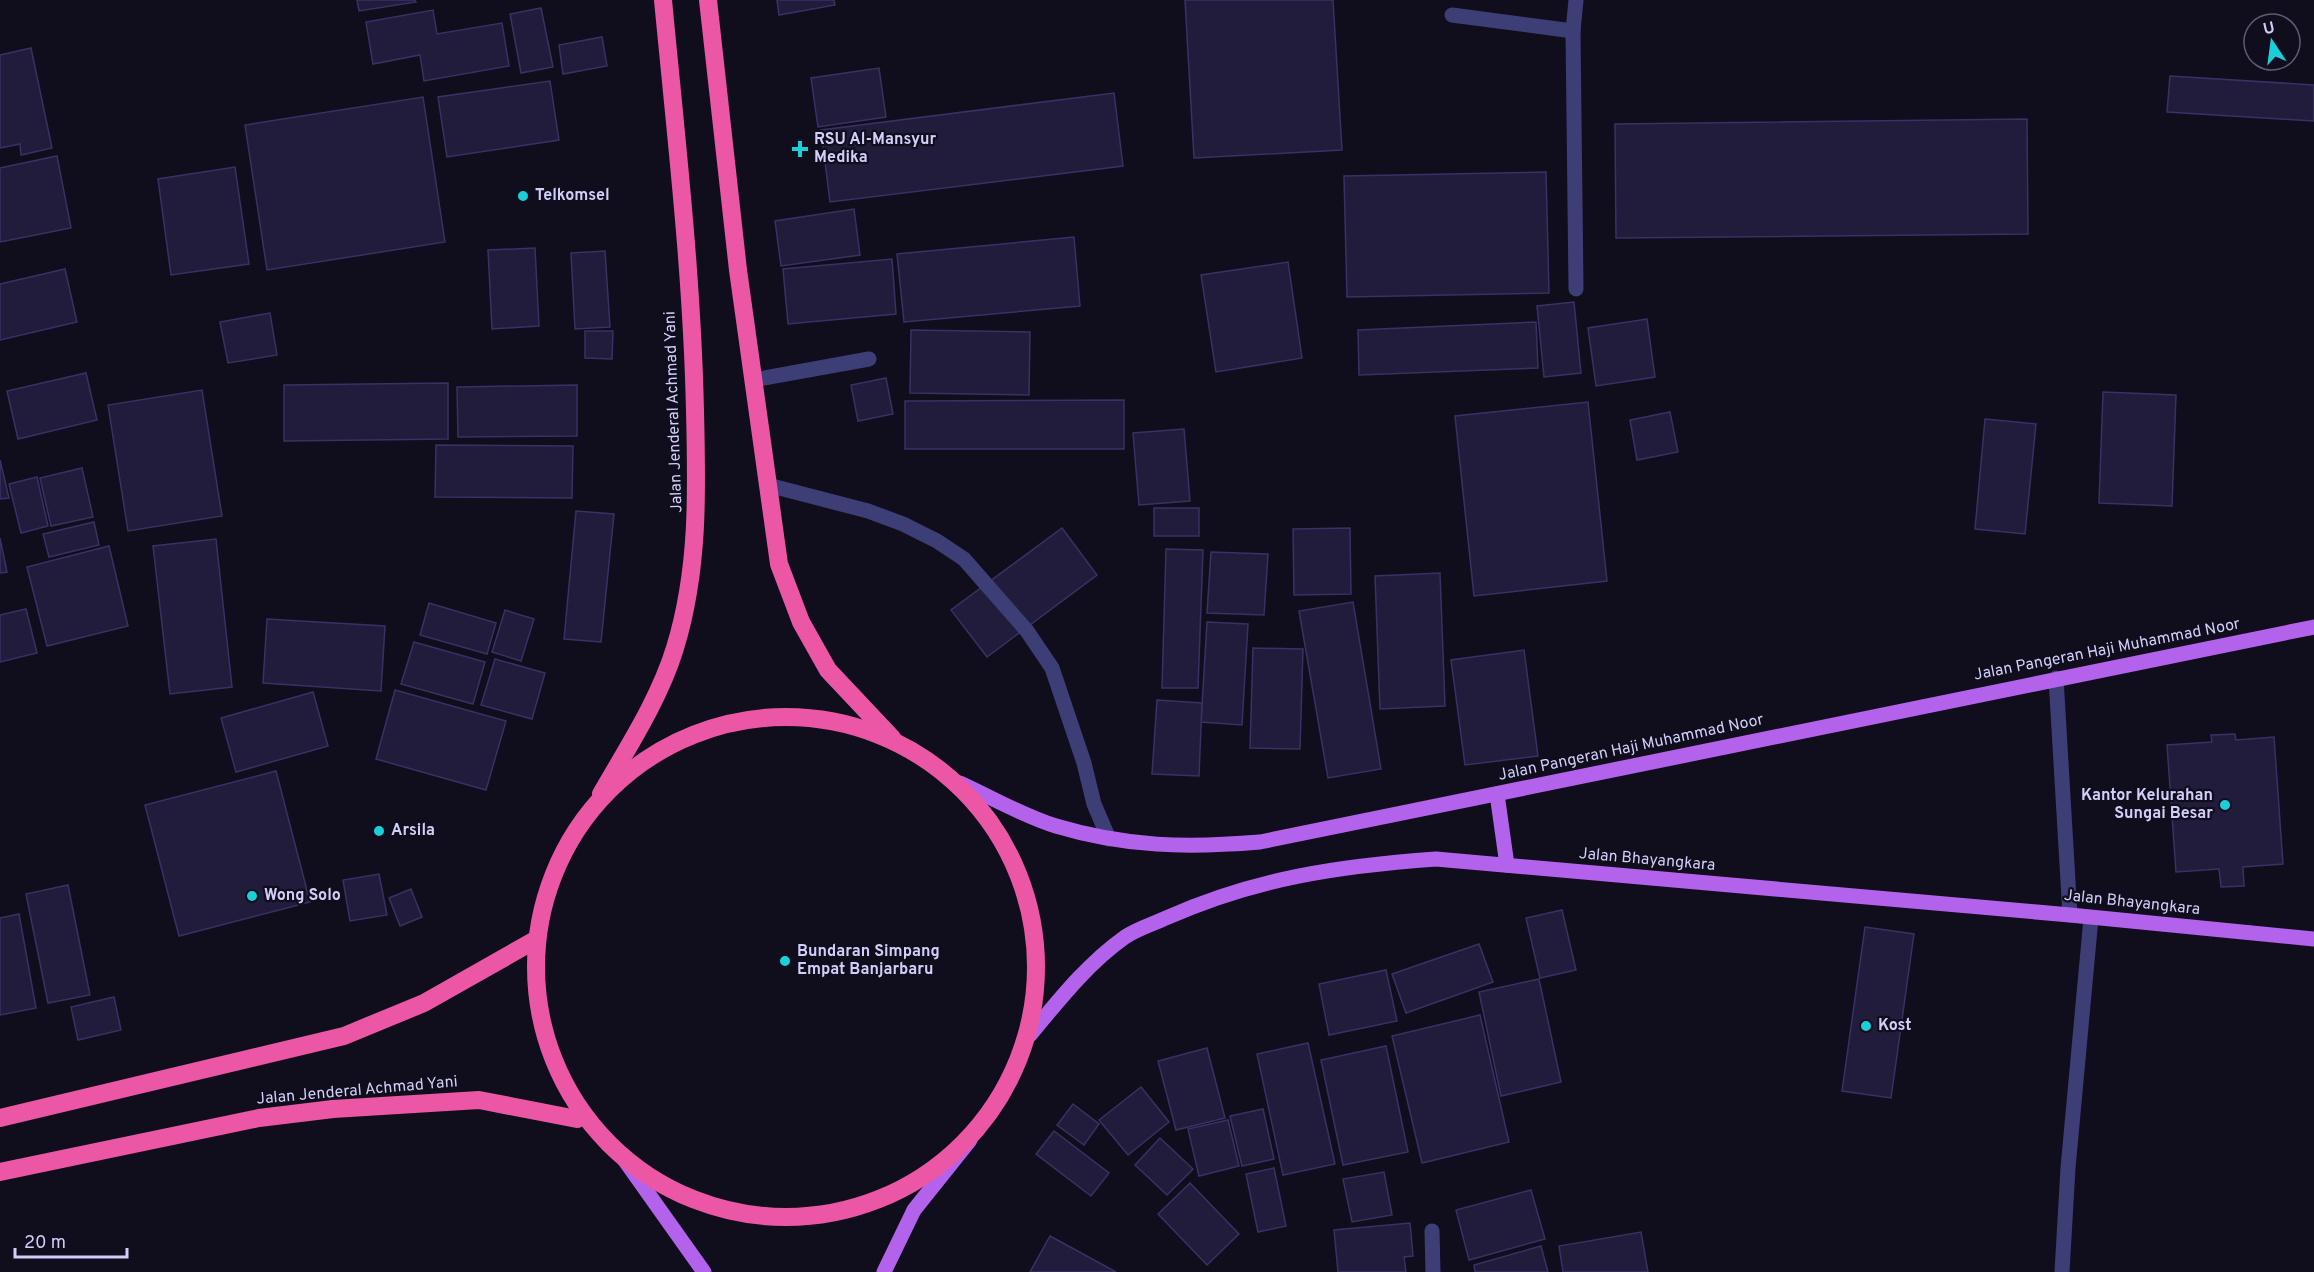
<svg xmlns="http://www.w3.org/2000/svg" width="2314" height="1272" viewBox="0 0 2314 1272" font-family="Overpass,sans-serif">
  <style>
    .building { fill: #211c3b; stroke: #393164; stroke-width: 1.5 }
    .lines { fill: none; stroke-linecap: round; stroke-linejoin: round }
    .minor { stroke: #3e3e76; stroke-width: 15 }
    .major { stroke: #b362ec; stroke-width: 15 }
    .highway { stroke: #eb57a4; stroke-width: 18 }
    .poi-dot { fill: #1acfda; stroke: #100e1c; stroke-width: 2 }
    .labels { text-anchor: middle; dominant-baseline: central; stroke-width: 4.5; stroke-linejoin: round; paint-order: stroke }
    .poi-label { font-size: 16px; font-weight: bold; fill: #d1cef9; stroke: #100e1c; text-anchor: start }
    .street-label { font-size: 16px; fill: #d1cef9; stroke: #100e1c }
  </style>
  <rect width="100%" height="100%" fill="#100e1c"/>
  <g class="building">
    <path d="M357 0H415L416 2 359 11Z"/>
    <path d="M777 0H834L835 5 779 15Z"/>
    <path d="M1185 0H1333L1342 150 1194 158Z"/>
    <path d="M541 8 553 67 521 73 510 14Z"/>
    <path d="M433 10 437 34 502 23 509 66 424 81 420 55 373 64 366 22Z"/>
    <path d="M602 37 607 66 563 74 559 45Z"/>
    <path d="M31 48 52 148 21 155 20 144 0 148V55Z"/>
    <path d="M879 68 886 117 818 127 811 78Z"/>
    <path d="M2170 76 2314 85V121L2167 112Z"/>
    <path d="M550 81 559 140 447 157 438 97Z"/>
    <path d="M1114 93 1123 166 830 202 821 130Z"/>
    <path d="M423 97 445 242 267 270 245 125Z"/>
    <path d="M2027 119 2028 234 1616 238 1615 124Z"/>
    <path d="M57 156 71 228 0 242V168Z"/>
    <path d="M235 167 249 264 171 275 158 179Z"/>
    <path d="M1546 172 1549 293 1347 297 1344 176Z"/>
    <path d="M854 209 860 255 781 266 775 221Z"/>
    <path d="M1074 237 1080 306 904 322 897 254Z"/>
    <path d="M535 248 539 326 492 329 488 250Z"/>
    <path d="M605 251 610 327 575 329 571 253Z"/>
    <path d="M892 259 896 314 788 324 783 269Z"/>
    <path d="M1288 262 1302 358 1216 372 1201 275Z"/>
    <path d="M65 269 77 322 0 340V284Z"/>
    <path d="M1574 302 1581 373 1544 377 1537 306Z"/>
    <path d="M270 313 277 355 228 363 220 322Z"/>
    <path d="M1647 319 1655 377 1596 386 1588 328Z"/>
    <path d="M1536 322 1538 368 1359 375 1358 330Z"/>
    <path d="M911 330 1030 332 1029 395 910 393Z"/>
    <path d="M585 331H613L612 359 585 358Z"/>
    <path d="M86 373 97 420 18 439 7 391Z"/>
    <path d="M886 378 893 414 858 421 851 385Z"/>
    <path d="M448 383V439L284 441V385Z"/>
    <path d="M577 385V436L458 437 457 387Z"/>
    <path d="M202 390 222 516 128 531 108 405Z"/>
    <path d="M2103 392 2176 395 2172 506 2099 503Z"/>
    <path d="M1124 400V449H905V401Z"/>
    <path d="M1588 402 1607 581 1474 596 1455 416Z"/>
    <path d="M1670 412 1678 452 1637 460 1630 420Z"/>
    <path d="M1985 419 2036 424 2025 534 1975 529Z"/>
    <path d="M1184 429 1190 501 1139 505 1133 433Z"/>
    <path d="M436 445 573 446 572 498 435 497Z"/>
    <path d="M0 460 9 498 0 499Z"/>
    <path d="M82 468 93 517 51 526 40 478Z"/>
    <path d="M37 477 48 526 21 533 9 484Z"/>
    <rect x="1154" y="508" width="45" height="28"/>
    <path d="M576 511 614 514 601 642 564 639Z"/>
    <path d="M94 522 99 545 49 557 43 534Z"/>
    <path d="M1062 528 1097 575 987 657 951 610Z"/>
    <path d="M1350 528 1351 594 1294 595 1293 529Z"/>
    <path d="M0 538 7 572 0 573Z"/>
    <path d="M216 539 232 687 170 694 153 546Z"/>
    <path d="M109 546 128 626 47 646 27 567Z"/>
    <path d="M1166 549 1203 550 1198 688H1162Z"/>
    <path d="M1211 552 1268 554 1264 615 1207 613Z"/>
    <path d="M1440 573 1445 706 1380 709 1375 576Z"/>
    <path d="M1353 602 1381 769 1328 778 1299 611Z"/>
    <path d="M429 603 496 623 487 654 420 635Z"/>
    <path d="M26 609 37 653 0 662V615Z"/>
    <path d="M505 610 534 619 521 661 492 652Z"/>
    <path d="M267 619 385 626 381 691 263 683Z"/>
    <path d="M1207 622 1248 624 1242 725 1201 722Z"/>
    <path d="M414 642 485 662 473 704 401 684Z"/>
    <path d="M1253 648 1303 649 1300 749 1250 748Z"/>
    <path d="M1524 650 1538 756 1465 765 1451 660Z"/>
    <path d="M495 659 545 673 532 719 481 705Z"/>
    <path d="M395 690 506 721 486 790 376 759Z"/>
    <path d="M313 692 328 746 236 772 221 718Z"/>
    <path d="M1157 700 1202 703 1199 776 1152 774Z"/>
    <path d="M2235 734 2236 740 2274 737 2283 864 2243 867 2244 886 2221 887 2219 869 2176 872 2167 745 2212 742 2211 735Z"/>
    <path d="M276 771 310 902 179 936 145 805Z"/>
    <path d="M379 874 387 915 350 921 343 880Z"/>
    <path d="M68 885 90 995 48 1003 26 894Z"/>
    <path d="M411 889 422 917 400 926 389 898Z"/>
    <path d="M1562 910 1576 970 1540 978 1526 918Z"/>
    <path d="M19 914 36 1008 0 1015V918Z"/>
    <path d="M1865 927 1914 934 1891 1098 1842 1091Z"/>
    <path d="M1479 944 1493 982 1406 1013 1392 974Z"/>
    <path d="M1386 970 1397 1021 1329 1035 1319 984Z"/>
    <path d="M1539 979 1561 1082 1501 1096 1479 992Z"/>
    <path d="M114 997 121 1030 78 1040 71 1007Z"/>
    <path d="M1480 1015 1509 1142 1422 1163 1392 1036Z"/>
    <path d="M1308 1043 1335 1164 1283 1175 1257 1054Z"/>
    <path d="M1386 1046 1408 1152 1343 1165 1321 1060Z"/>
    <path d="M1207 1048 1225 1118 1176 1130 1158 1061Z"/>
    <path d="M1141 1087 1169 1122 1128 1155 1099 1120Z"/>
    <path d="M1073 1104 1099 1124 1084 1145 1057 1125Z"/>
    <path d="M1263 1109 1274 1159 1242 1166 1230 1116Z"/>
    <path d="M1228 1120 1239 1166 1199 1176 1188 1129Z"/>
    <path d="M1054 1131 1109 1173 1091 1196 1036 1154Z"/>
    <path d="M1160 1138 1193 1169 1167 1195 1135 1165Z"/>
    <path d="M1274 1168 1286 1226 1258 1232 1246 1174Z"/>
    <path d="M1384 1172 1392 1215 1352 1222 1343 1179Z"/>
    <path d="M1190 1183 1239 1234 1207 1265 1158 1214Z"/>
    <path d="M1531 1190 1545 1239 1469 1260 1456 1210Z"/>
    <path d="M1410 1223 1413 1256 1404 1257 1406 1272H1338L1334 1230Z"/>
    <path d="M1641 1232 1648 1272H1563L1559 1246Z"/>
    <path d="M1050 1236 1116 1272H1030Z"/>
    <path d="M1541 1246 1548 1272H1475L1474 1265Z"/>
  </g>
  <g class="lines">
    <g class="minor">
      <path d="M1452 15 1573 31"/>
      <path d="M1576 289 1573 31 1576 0"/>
      <path d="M753 380 869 359"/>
      <path d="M768 485 868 511 903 524 937 541 964 559 1027 631 1052 668 1084 763 1094 804 1109 839"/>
      <path d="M2056 678 2070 915"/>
      <path d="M1432 1231 1433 1272"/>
      <path d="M2062 1272 2068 1168 2091 918"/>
    </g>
    <g class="major">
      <path d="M960 783C991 797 1023 816 1056 826 1126 847 1187 848 1260 842L2314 627"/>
      <path d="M1497 794 1507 865"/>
      <path d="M1030 1035C1059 1000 1087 964 1125 937 1137 929 1153 924 1166 918 1256 878 1339 866 1436 859L2070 915 2314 939"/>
      <path d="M623 1158 704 1272"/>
      <path d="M884 1272 914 1210 970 1140"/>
    </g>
    <g class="highway">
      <path d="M708 0 738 270 779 564 801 622 828 670 892 738"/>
      <circle cx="786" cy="967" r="250"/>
      <path d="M601 794C628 747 659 700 675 648 699 570 697 491 695 411 692 273 676 137 663 0"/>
      <path d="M0 1118 344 1036 424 1003 537 939"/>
      <path d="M0 1172 259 1118 333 1109 479 1100 577 1119"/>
    </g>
  </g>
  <g class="poi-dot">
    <path d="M797 140h6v6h6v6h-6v6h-6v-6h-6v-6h6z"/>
    <circle cx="523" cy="196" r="6"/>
    <circle cx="2225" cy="805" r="6"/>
    <circle cx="379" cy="831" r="6"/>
    <circle cx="252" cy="896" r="6"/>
    <circle cx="785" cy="961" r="6"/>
    <circle cx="1866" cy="1026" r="6"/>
  </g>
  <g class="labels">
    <g class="poi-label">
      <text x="814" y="140">RSU Al-Mansyur<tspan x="814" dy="18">Medika</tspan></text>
      <text x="535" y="196">Telkomsel</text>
      <text x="2213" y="796" text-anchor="end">Kantor Kelurahan<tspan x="2213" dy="18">Sungai Besar</tspan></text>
      <text x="391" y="831">Arsila</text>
      <text x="264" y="896">Wong Solo</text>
      <text x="797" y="952">Bundaran Simpang<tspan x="797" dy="18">Empat Banjarbaru</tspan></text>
      <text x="1878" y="1026">Kost</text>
    </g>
    <g class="street-label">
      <text transform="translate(674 412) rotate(-92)">Jalan Jenderal Achmad Yani</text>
      <text transform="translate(2107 650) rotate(-11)">Jalan Pangeran Haji Muhammad Noor</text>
      <text transform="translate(1631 748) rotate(-12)">Jalan Pangeran Haji Muhammad Noor</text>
      <text transform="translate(1647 860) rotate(5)">Jalan Bhayangkara</text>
      <text transform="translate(2132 903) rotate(6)">Jalan Bhayangkara</text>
      <text transform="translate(357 1091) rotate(-5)">Jalan Jenderal Achmad Yani</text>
    </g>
  </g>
  <g transform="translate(2272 42) rotate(347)"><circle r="28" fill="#100e1c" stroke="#5d5b74" stroke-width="1.5"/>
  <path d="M0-4.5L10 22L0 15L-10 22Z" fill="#1acfda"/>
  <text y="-9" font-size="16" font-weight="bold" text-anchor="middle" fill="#d1cef9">U</text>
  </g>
  <path d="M15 1248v9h112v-9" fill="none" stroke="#d1cef9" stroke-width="3"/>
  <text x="24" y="1248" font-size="18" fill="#d1cef9" stroke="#100e1c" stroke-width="4.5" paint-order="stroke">20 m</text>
</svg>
